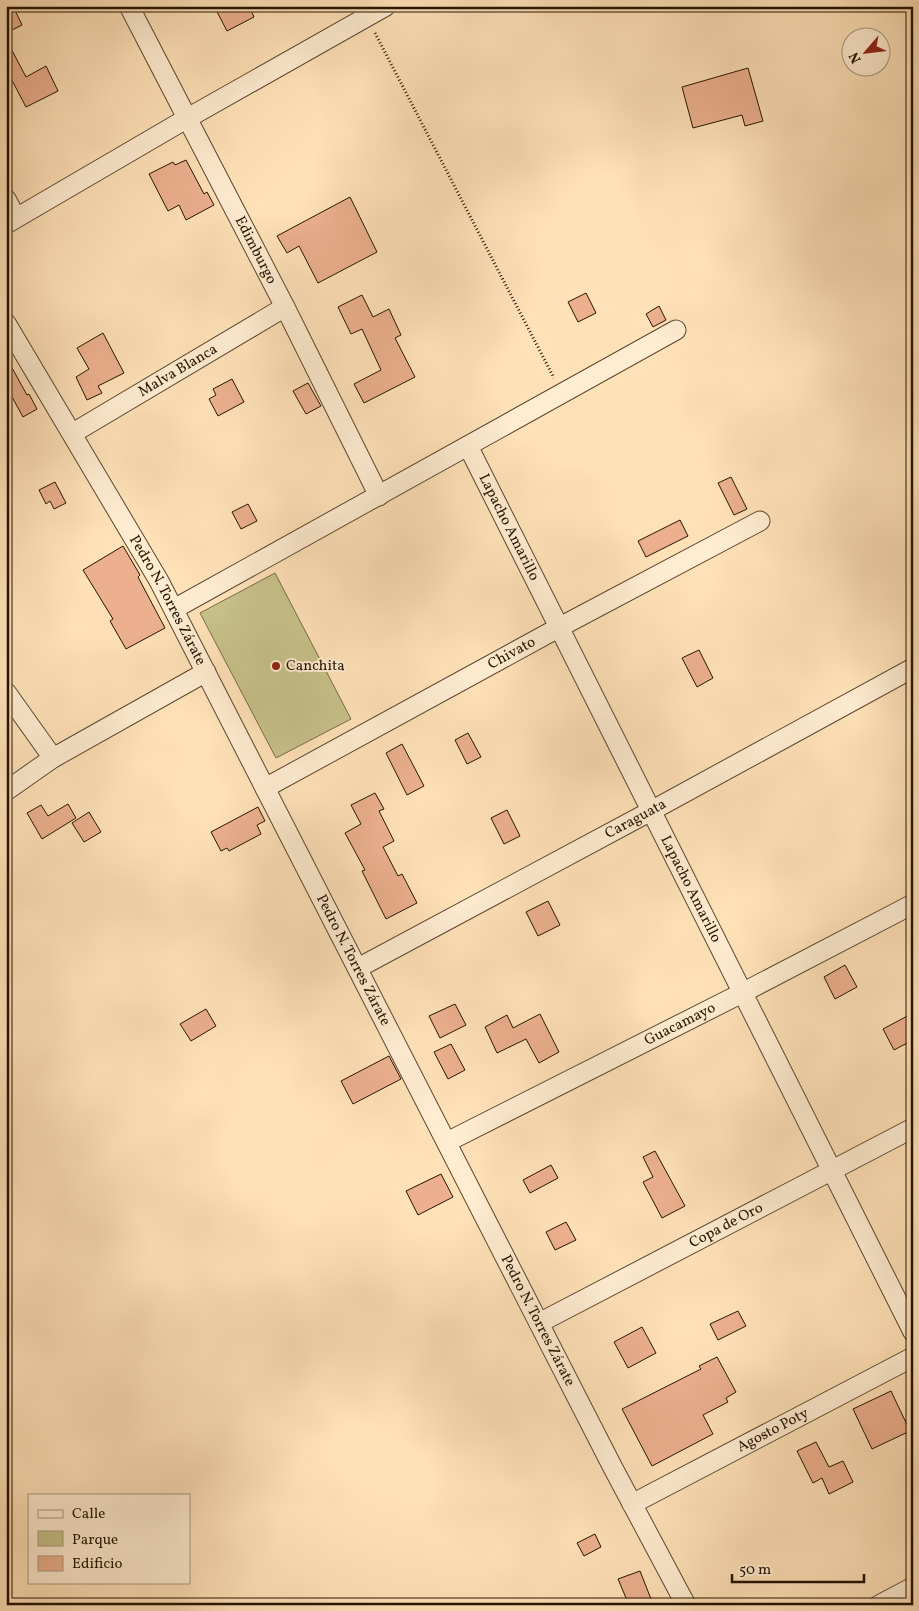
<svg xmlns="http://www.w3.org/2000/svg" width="919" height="1611" viewBox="0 0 919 1611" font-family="Vollkorn,serif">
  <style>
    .green { fill: #c7c18a; stroke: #766a45 }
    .building { fill: #ecb08e; stroke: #261400 }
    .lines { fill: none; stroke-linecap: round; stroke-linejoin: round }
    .minor-casing { stroke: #5c472e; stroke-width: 21 }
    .path { stroke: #261400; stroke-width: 3; stroke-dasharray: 1 2.5; stroke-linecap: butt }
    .minor { stroke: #ffecd1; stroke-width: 19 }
    .poi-dot { fill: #8f2418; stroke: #ffecd1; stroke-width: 2 }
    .labels { text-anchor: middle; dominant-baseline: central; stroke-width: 4; stroke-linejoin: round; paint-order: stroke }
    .street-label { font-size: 15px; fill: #261400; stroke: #ffecd1 }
    .poi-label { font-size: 15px; fill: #261400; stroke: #ffecd1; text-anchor: start }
  </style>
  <rect width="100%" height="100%" fill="#ffe1b8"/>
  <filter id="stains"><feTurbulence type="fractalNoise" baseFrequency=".004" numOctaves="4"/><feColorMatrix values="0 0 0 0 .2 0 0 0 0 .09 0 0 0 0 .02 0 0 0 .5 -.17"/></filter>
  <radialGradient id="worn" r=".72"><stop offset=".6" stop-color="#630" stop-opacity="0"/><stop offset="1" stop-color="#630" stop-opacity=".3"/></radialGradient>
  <path class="green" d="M275 573 351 719 276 758 200 613Z"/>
  <g class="building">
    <path d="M6 6H13L22 25 6 33Z"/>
    <path d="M214 6H249L254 17 227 31Z"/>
    <path d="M6 39 26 77 46 66 58 91 26 107 6 69Z"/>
    <path d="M748 68 763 121 745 126 742 115 693 128 682 87Z"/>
    <path d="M186 160 204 194 207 192 214 205 186 220 179 205 168 211 149 174 173 162 175 165Z"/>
    <path d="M350 197 377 252 318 283 299 246 287 253 277 236Z"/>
    <path d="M586 293 596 313 578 322 568 302Z"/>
    <path d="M362 295 373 317 389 309 401 335 395 338 415 377 364 403 354 384 381 370 362 329 351 334 338 307Z"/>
    <path d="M659 306 666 320 653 327 646 314Z"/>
    <path d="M103 333 124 373 98 386 102 393 87 400 76 377 89 369 77 348Z"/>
    <path d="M6 357 27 395 29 394 37 409 23 417 6 386Z"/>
    <path d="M232 379 244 402 218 416 209 399 216 395 213 389Z"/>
    <path d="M308 383 321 406 306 414 293 391Z"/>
    <path d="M731 477 747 509 734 515 718 483Z"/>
    <path d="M55 482 66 503 54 509 50 501 46 504 39 490Z"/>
    <path d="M248 504 257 521 241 529 232 512Z"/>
    <path d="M680 520 688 536 646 557 638 541Z"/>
    <path d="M123 546 140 575 138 577 165 628 126 649 110 621 113 619 83 570Z"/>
    <path d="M699 650 713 678 697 687 682 658Z"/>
    <path d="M468 733 481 757 467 764 455 740Z"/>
    <path d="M402 744 424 786 407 795 386 753Z"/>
    <path d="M375 793 384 809 379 811 394 841 383 847 398 876 402 874 417 903 386 919 362 871 365 870 345 833 361 824 351 805Z"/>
    <path d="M68 804 76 818 42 839 27 813 41 805 48 816Z"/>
    <path d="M258 807 265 821 257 825 261 834 229 851 227 848 221 851 211 832Z"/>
    <path d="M507 810 520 836 504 844 491 818Z"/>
    <path d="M89 812 101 832 84 842 72 823Z"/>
    <path d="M548 901 560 925 538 936 526 912Z"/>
    <path d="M845 965 857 987 835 999 824 977Z"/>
    <path d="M455 1004 466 1025 440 1038 429 1016Z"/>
    <path d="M206 1009 216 1026 191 1041 180 1024Z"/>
    <path d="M913 1013V1040L894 1050 883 1029Z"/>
    <path d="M540 1014 559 1052 539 1063 526 1039 497 1053 485 1027 507 1015 513 1028Z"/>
    <path d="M451 1044 465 1070 448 1079 434 1052Z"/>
    <path d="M389 1056 401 1079 353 1104 341 1081Z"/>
    <path d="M655 1151 685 1206 662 1218 643 1182 653 1177 643 1157Z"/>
    <path d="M551 1165 558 1178 530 1193 523 1180Z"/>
    <path d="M441 1174 453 1197 418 1215 406 1191Z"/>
    <path d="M566 1222 576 1240 555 1250 546 1232Z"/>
    <path d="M738 1311 746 1326 718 1340 710 1324Z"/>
    <path d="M642 1327 656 1353 628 1368 614 1342Z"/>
    <path d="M717 1357 736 1392 726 1398 728 1402 703 1415 713 1434 652 1466 622 1409 701 1369 699 1366Z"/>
    <path d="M891 1391 910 1431 872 1449 853 1409Z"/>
    <path d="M816 1442 829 1467 843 1461 853 1482 829 1494 822 1478 813 1483 797 1451Z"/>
    <path d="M595 1534 601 1547 584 1556 577 1543Z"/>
    <path d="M640 1571 651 1599 636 1605H629L618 1579Z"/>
  </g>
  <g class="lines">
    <defs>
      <g id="minor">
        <path id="s1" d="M129 6 285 307 379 496"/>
        <path d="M6 199 16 218"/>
        <path d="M6 224 186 119 386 6"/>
        <path id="s2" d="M6 323 159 581 612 1466 686 1605"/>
        <path id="s3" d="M73 433 285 307"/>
        <path id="s4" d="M468 446 913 1332"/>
        <path d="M174 609 676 330"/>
        <path d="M6 692 53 758"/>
        <path id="s5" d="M265 788 558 628 760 521"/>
        <path d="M6 791 53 758 206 672"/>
        <path id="s6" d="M358 968 651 811 913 668"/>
        <path id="s7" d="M447 1142 742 993 913 904"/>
        <path id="s8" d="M539 1323 913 1128"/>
        <path id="s9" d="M632 1504 913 1357"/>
        <path d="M879 1605 913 1587"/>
      </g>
    </defs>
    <use href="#minor" class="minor-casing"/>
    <path class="path" d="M375 33 554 378"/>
    <use href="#minor" class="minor"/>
  </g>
  <circle class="poi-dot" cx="276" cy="666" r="5"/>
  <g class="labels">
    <g class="street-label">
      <text stroke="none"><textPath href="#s1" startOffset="275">Edimburgo</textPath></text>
      <text stroke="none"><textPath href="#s3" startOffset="122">Malva Blanca</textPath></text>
      <text stroke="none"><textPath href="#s4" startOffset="91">Lapacho Amarillo</textPath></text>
      <text stroke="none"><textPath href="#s2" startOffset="321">Pedro N. Torres Zárate</textPath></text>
      <text stroke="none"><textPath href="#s5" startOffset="281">Chivato</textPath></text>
      <text stroke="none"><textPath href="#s6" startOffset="315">Caraguata</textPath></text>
      <text stroke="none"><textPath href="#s4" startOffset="496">Lapacho Amarillo</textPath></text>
      <text stroke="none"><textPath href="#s2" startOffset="726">Pedro N. Torres Zárate</textPath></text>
      <text stroke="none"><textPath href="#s7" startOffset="261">Guacamayo</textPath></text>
      <text stroke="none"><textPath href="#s8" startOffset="211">Copa de Oro</textPath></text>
      <text stroke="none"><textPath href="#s2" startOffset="1131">Pedro N. Torres Zárate</textPath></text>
      <text stroke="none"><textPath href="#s9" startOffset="159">Agosto Poty</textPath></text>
    </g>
    <g class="poi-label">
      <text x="286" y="666">Canchita</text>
    </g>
  </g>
  <rect width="919" height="1611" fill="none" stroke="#ffe1b8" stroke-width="25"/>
  <rect x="8" y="8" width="904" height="1596" fill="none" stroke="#261400" stroke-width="2.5"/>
  <rect x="12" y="12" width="894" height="1586" fill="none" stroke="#261400"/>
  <rect x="28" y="1494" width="162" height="90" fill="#ffecd1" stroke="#a8967d"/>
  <rect x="38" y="1510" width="25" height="8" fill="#ffecd1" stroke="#a8967d"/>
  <text x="72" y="1518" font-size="15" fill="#261400">Calle</text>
  <rect x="38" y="1531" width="25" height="15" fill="#c7c18a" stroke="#a8967d"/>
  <text x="72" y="1544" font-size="15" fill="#261400">Parque</text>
  <rect x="38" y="1556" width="25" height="15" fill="#ecb08e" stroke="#a8967d"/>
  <text x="72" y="1568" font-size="15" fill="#261400">Edificio</text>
  <g transform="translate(866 52) rotate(242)"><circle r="24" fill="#ffecd1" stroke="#a8967d"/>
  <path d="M0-4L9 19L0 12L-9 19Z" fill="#8f2418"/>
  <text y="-8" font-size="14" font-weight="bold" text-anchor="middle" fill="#261400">N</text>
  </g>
  <path d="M732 1574v8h132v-8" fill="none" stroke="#261400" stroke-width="2.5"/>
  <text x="739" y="1574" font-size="15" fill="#261400" stroke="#ffecd1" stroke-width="4" paint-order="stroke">50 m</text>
  <rect width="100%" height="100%" filter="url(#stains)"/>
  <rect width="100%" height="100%" fill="url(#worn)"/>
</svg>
